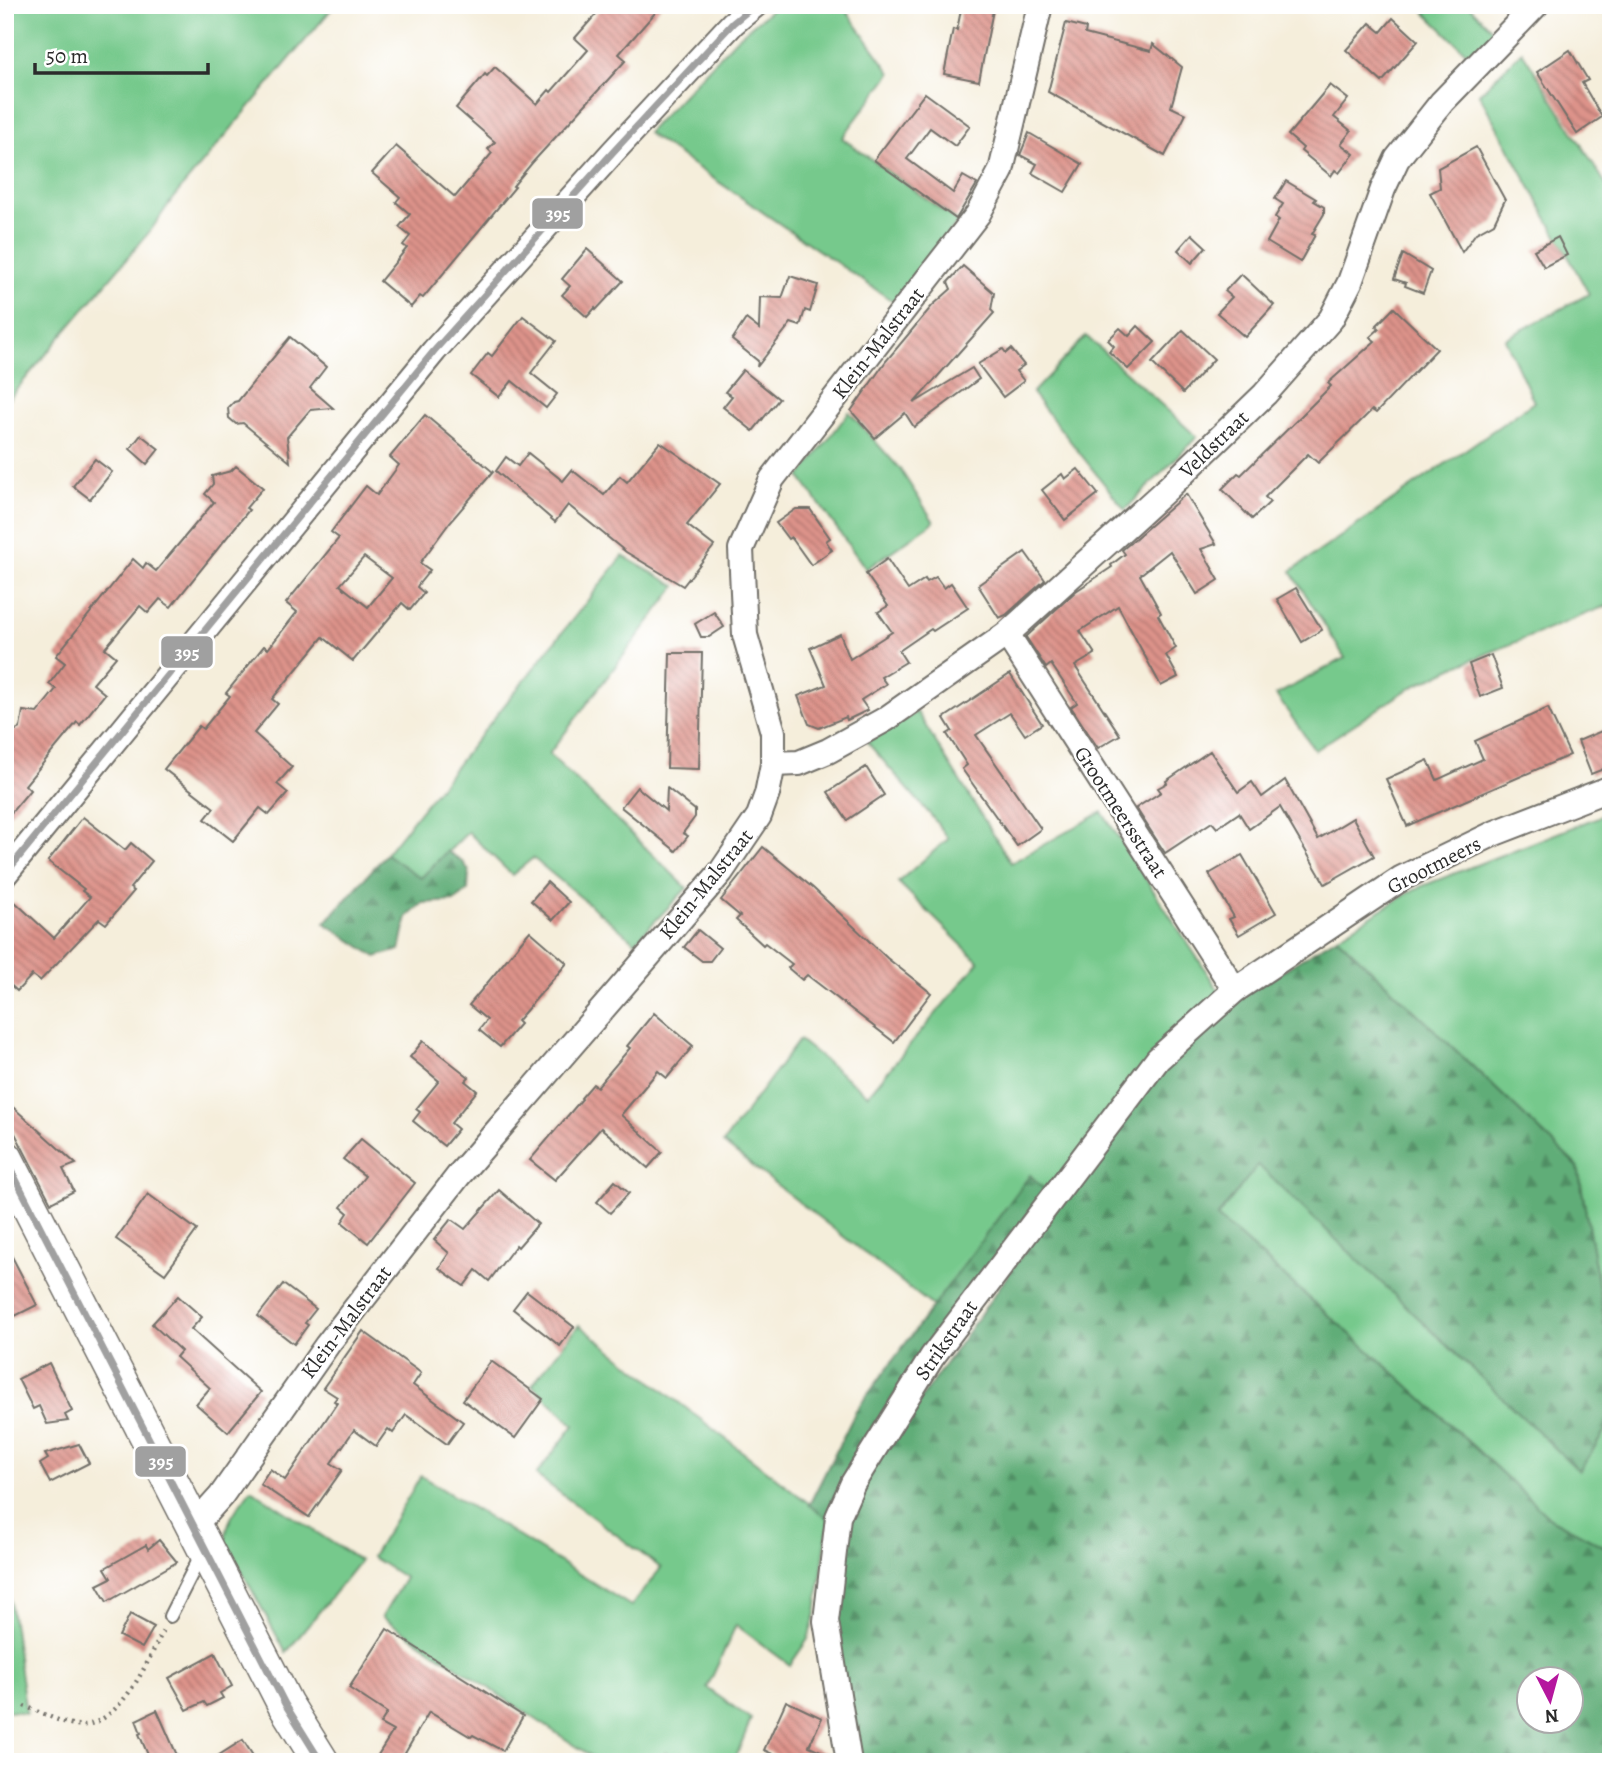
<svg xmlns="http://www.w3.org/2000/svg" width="1616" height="1767" viewBox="0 0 1616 1767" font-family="Alegreya,serif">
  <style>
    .green { fill: #76c98c; stroke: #507a5c; stroke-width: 2 }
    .forest { fill: url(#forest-firs); stroke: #466c52; stroke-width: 2; fill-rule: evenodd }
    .building { fill: url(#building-back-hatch); fill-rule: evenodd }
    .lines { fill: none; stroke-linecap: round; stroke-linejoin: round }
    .service-casing { stroke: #726f69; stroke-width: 16 }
    .minor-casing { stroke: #726f69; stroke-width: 28 }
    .secondary-casing { stroke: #726f69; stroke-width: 38 }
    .path { stroke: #726f69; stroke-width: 4.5; stroke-dasharray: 2 5; stroke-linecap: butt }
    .service { stroke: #fff; stroke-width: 12 }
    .minor { stroke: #fff; stroke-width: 24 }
    .secondary { stroke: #fff; stroke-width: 35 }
    .bus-1-casing { stroke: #fff; stroke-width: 12 }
    .bus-1 { stroke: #a0a0a0; stroke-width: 7 }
    .labels { text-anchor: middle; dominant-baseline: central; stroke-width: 5; stroke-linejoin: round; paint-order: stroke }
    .street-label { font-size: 21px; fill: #2b2b2b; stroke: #fff }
    .line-badge { stroke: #fff; stroke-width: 2.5 }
    .badge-label { font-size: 19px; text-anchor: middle; font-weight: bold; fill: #fff }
  </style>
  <defs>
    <pattern id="forest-firs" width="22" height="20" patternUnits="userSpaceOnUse" patternTransform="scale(1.75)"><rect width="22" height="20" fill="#60ad78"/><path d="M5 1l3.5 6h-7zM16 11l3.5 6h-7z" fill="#4f8d63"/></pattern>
    <pattern id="building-back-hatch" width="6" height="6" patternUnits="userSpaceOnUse" patternTransform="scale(1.75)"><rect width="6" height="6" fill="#dd938a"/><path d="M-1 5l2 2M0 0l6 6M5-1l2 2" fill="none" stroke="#b37871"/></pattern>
  </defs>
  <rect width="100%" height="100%" fill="#fff"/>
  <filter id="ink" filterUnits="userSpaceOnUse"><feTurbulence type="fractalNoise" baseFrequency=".0143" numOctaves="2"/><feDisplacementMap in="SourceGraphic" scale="14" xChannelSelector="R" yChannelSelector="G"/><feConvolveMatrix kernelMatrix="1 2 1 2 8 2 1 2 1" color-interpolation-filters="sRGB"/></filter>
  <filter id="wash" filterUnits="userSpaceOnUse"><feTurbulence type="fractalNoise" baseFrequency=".00686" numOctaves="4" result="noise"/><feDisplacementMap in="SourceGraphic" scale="28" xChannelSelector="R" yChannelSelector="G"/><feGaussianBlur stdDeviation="1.57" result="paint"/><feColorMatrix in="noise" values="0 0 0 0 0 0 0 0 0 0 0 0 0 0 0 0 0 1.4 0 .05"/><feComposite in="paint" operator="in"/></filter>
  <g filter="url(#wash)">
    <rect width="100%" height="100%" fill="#f5eedb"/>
    <g class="green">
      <path d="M5 5H335L173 198 151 230 5 403Z"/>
      <path d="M777 5H842L891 73 842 138 958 222 894 302 647 133 737 38Z"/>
      <path d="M1417 5H1468L1496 33 1472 58Z"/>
      <path d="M1522 51 1611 192V604L1459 665 1410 688 1315 750 1276 695 1345 658 1291 571 1534 402 1505 339 1589 294 1479 94Z"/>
      <path d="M1086 336 1197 437 1125 510 1032 393Z"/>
      <path d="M849 412 900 469 934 522 866 569 800 477Z"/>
      <path d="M623 556 676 586 549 754 687 888 635 942 533 858 512 875 468 832 421 879 386 854Z"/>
      <path d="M917 712 1011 863 1102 812 1219 991 1046 1191 1030 1176 934 1307 723 1143 799 1040 868 1095 979 962 898 882 948 839 934 819 867 742Z"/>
      <path d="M1611 812V1359L1578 1167 1337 937 1415 889Z"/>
      <path d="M1258 1164 1580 1470 1611 1422V1550L1550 1518 1400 1378 1217 1217Z"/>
      <path d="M579 1325 829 1519 816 1613 808 1639 790 1665 736 1625 707 1688 751 1719 734 1762H682L666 1752 658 1762H600L382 1617 405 1578 372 1557 421 1476 631 1606 661 1568 536 1475 574 1425 532 1385Z"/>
      <path d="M251 1489 360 1561 286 1653 226 1542C224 1521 240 1505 251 1489Z"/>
      <path d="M5 1565 26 1713 5 1710Z"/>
    </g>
    <g class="forest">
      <path d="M447 851 462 861 469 871 468 890 455 901 423 903 407 917 400 950 376 957 325 923 386 854 421 878Z"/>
      <path d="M1337 937 1578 1167 1611 1359V1422L1579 1471 1258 1165 1217 1217 1400 1378 1550 1518 1611 1550V1762H856L835 1637 849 1515 876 1462 1054 1210 1168 1060 1247 993ZM1528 1680H1570V1722H1528Z"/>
      <path d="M1030 1175 1046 1191 901 1385 852 1459 829 1519 809 1505 857 1409Z"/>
    </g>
    <g id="blocks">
      <g class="building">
        <path d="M604 5H662L619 54 626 60 532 163 513 186 515 187 423 298 420 296 411 307 380 281 407 248 403 245 410 236 399 227 410 214 396 202 400 197 372 173 396 146 455 197 492 153 488 149 495 142 456 108 485 74 487 76 495 67 537 104 549 90 551 92 588 50 575 38Z"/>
        <path d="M962 5H994L979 81 944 74 953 29 957 30Z"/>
        <path d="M1393 18 1418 41 1382 82 1346 50 1370 23 1381 32Z"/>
        <path d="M1066 23 1086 28 1085 34 1151 51 1153 44 1182 67 1171 107 1186 114 1165 156 1048 92Z"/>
        <path d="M1570 50 1588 80 1582 83 1602 117 1577 134 1537 72Z"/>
        <path d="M1330 85 1348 99 1334 117 1351 131 1341 144 1354 154 1339 173 1335 170 1331 176 1301 151 1303 148 1288 135Z"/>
        <path d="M925 93 970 126 955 146 930 128 907 159 953 193 963 176 977 184 956 219 874 160Z"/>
        <path d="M1029 133 1082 164 1065 192 1032 173 1037 164 1020 155Z"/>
        <path d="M1476 147 1505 200 1494 223 1476 233 1462 252 1430 193 1440 188 1438 168Z"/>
        <path d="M1286 181 1316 199 1314 201 1324 207V214L1312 234 1315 235 1300 262 1267 242 1279 220 1275 217 1283 204 1275 199Z"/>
        <path d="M1192 234 1206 247 1192 263 1178 250Z"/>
        <path d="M1558 237 1567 255 1544 267 1534 250Z"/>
        <path d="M587 249 623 281 596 310 595 308 587 317 562 295 570 286 562 279Z"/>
        <path d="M1403 254 1431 271 1423 293 1405 286 1406 283 1394 279Z"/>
        <path d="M963 266 994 293 991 310 994 313 914 403 972 368 979 379 914 427 905 413 875 438 851 411 886 361 932 306 951 289 948 282Z"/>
        <path d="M1241 274 1274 305 1245 337 1217 313 1232 297 1225 291Z"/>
        <path d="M790 276 818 285 810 312 805 310 800 326 791 323 757 367 758 361 732 340 746 319 759 329 760 297 782 298Z"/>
        <path d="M1394 308 1437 349 1376 413 1372 410 1318 463 1308 454 1265 497 1270 502 1252 519 1222 489 1238 473 1241 475 1297 420 1331 386 1328 383 1375 341 1370 337 1379 329 1376 326Z"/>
        <path d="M523 316 556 341 531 373 557 394 546 408 512 381 499 397 471 375 488 353 492 356Z"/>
        <path d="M1138 326 1155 342 1128 369 1109 352 1114 346 1108 340 1120 328 1129 336Z"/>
        <path d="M1183 330 1214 359 1183 393 1152 363Z"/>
        <path d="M290 337 326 367 310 388 333 408 310 410 287 437 290 462 243 423 236 424 229 418 228 408 234 402 238 401Z"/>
        <path d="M1003 349 1006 353 1011 349 1024 365 1016 371 1024 381 1003 397 978 364Z"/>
        <path d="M743 370 779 399 753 431 723 407 732 396 725 392Z"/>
        <path d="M425 415 493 472 450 522 420 563 430 570 418 585 417 587 424 593 410 610 402 603 353 661 323 637 272 699 278 704 254 733 292 767 277 784 288 793 269 815 260 808 233 841 205 819 214 808 164 769 199 726 203 729 230 696 226 693 264 646 268 649 297 612 286 603 339 538 331 532 366 486 377 495 399 465 390 457ZM364 557 392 578 368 607 340 585Z"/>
        <path d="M141 435 159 449 147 464 130 449Z"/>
        <path d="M660 442 720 484 687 525 714 546 683 586 626 552 568 505 555 522 496 471 506 457 518 466 528 453 563 481 572 470 604 495 620 476 627 482Z"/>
        <path d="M95 459 112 472 90 499 73 486Z"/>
        <path d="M236 466 263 488 246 508 249 510 171 607 160 599 148 613 140 606 105 648 116 657 93 684 105 694 80 725 77 722 25 785 30 790 5 820 7 734 20 728 23 711 37 713 56 689 49 684 65 663 56 656 133 559 143 568 146 563 156 571 214 502 205 494 213 484 212 476 231 471Z"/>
        <path d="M1078 469 1098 494 1065 520 1042 490 1062 474 1065 479Z"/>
        <path d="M1186 494 1216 544 1201 549 1219 580 1197 594 1170 551 1140 575 1161 613 1158 615 1176 648 1166 655 1178 677 1161 686 1118 606 1080 631 1095 654 1075 666 1120 735 1098 748 1071 707 1077 703 1051 664 1046 668 1026 637 1076 591 1112 567 1111 565 1125 554 1122 550Z"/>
        <path d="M796 509H810L830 538 826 541 832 550 811 565 791 537 788 539 776 523Z"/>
        <path d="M1025 552 1045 580 1006 615 999 618 978 585Z"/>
        <path d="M887 559 908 590 925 579 927 582 936 577 944 588 951 583 968 608 933 631 931 629 899 651 906 662 881 677 886 684 861 700 868 710 847 720 846 717 819 728 809 724 798 696 826 685 810 648 840 634 850 659 892 632 878 612 888 606 866 574Z"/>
        <path d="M1296 588 1322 630 1302 642 1277 599Z"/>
        <path d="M714 612 724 627 709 637H701L695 624Z"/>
        <path d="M670 653H702L699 769 667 768Z"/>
        <path d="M1491 655 1503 688 1480 697 1469 664Z"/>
        <path d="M1010 674 1042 724 1025 735 1010 713 976 735 1041 829 1017 846 962 769 967 765 947 734 952 731 944 718Z"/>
        <path d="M1548 708 1570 755 1407 826 1386 779 1428 760 1437 780 1483 759 1475 741Z"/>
        <path d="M1611 727V766L1591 774 1578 741Z"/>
        <path d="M1210 751 1238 792 1252 782 1262 797 1285 780 1318 839 1353 818 1374 856 1325 884 1280 807 1249 829 1239 813 1217 828 1212 822 1165 853 1136 808 1161 792 1158 788 1167 783 1166 781Z"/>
        <path d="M866 767 884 795 847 820 828 792Z"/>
        <path d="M637 787 666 811 667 788 695 810V817L683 833 688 836 676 851 621 807Z"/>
        <path d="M83 817 125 850 131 843 152 861 130 888 134 891 106 924 99 919 40 981 32 975 17 991 5 980V912L15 902 54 938 90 897 82 891 84 889 48 861Z"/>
        <path d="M763 847 813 888 887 958 931 993 894 1042 807 975 802 980 788 968 792 964 765 943 763 945 736 920 740 916 721 900Z"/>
        <path d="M1242 855 1276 913 1239 935 1229 919 1234 917 1209 874Z"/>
        <path d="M547 882 569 902 553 920 531 901Z"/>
        <path d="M698 930 720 948 710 961H702L684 947Z"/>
        <path d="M530 931 567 963 517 1021 520 1024 500 1047 479 1030 487 1020 469 1005Z"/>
        <path d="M654 1013 693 1046 667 1078 658 1071 621 1115 662 1152 648 1168 601 1128 555 1180 530 1160 582 1099 581 1098 593 1084 597 1087 630 1048 627 1046Z"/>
        <path d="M423 1041 469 1077 465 1081 477 1091 451 1123 458 1129 444 1146 413 1121 420 1112 416 1109 439 1081 410 1057Z"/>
        <path d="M5 1100 76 1164 63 1169 74 1191 51 1203 5 1114Z"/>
        <path d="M361 1139 415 1183 368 1243 342 1222 348 1213 341 1207 365 1176 343 1159Z"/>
        <path d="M615 1181 629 1193 610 1213 597 1202Z"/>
        <path d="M499 1190 538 1224 518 1247 516 1245 489 1281 476 1270 464 1286 439 1268 449 1253 434 1240 451 1219 465 1229Z"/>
        <path d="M148 1194 197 1230 165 1274 116 1239Z"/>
        <path d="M5 1243 37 1305 5 1321Z"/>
        <path d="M283 1284 316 1309 305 1323 308 1325 294 1344 258 1316Z"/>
        <path d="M527 1291 574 1327 560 1346 513 1309Z"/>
        <path d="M178 1296 202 1317 191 1329 261 1392 228 1432 196 1404 210 1388 176 1357 181 1351 152 1324Z"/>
        <path d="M363 1331 421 1373 413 1385 463 1422 447 1444 406 1415 393 1433 388 1429 376 1446 354 1430 331 1463 342 1470 309 1517 260 1484 270 1469 285 1480 337 1403 334 1401 337 1397 323 1388Z"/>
        <path d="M491 1361 543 1399 515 1438 463 1400Z"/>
        <path d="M49 1363 72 1411 65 1415 68 1421 47 1424 39 1406 33 1409 18 1379Z"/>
        <path d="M79 1444 89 1463 50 1483 40 1464 48 1459 45 1454Z"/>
        <path d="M159 1540 177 1562 107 1602 97 1585 111 1578 105 1568 146 1545 148 1549Z"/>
        <path d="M130 1614 154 1627 142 1648 119 1636Z"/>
        <path d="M387 1629 523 1716 503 1751 473 1735 471 1737 429 1712 400 1762H390L378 1755 393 1731 380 1724 387 1713 349 1688Z"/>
        <path d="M215 1653 232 1686 220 1693 223 1698 207 1706 204 1702 187 1710 169 1678Z"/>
        <path d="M786 1701 822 1718 809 1746 833 1756 834 1762H789L764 1750Z"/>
        <path d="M157 1710 180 1762H151L139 1734 141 1733 136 1720Z"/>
        <path d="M243 1740 257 1762H208Z"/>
      </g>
    </g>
  </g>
  <g filter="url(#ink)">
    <use href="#blocks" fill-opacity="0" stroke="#726f69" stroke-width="2"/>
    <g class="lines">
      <defs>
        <path id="service" d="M170 1616 203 1551"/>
        <g id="minor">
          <path d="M1007 634 1235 990"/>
          <path d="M773 764 799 763 828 751 886 719 1007 634 1168 488 1265 394 1331 319 1350 282 1383 189 1397 159 1442 102 1536 5"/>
          <path d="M5 874 434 351 613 152 733 23 755 5"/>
          <path d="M194 1526 221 1496 327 1345 459 1175 721 872 759 816 767 794 773 764V732L745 635 741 549 772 479 978 214 1001 171 1040 5"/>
          <path d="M849 1762 826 1621 838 1517 853 1483 932 1357 1158 1059 1235 990 1402 878 1495 833 1611 788"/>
        </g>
        <path id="secondary" d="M5 1158 285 1704 321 1762"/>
      </defs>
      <use href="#service" class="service-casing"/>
      <use href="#minor" class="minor-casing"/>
      <use href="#secondary" class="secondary-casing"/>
      <path class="path" d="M24 1706C38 1711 61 1723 76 1725 119 1730 148 1661 164 1629"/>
      <use href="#service" class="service"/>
      <use href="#minor" class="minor"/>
      <use href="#secondary" class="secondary"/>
      <defs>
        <g id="bus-1">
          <path d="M5 874 434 351 613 152 733 23 755 5"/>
          <path d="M5 1158 285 1704 321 1762"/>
        </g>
      </defs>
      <use href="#bus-1" class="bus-1-casing"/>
      <use href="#bus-1" class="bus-1"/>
    </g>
  </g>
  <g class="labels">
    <g class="street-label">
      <text transform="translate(878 343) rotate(-52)">Klein-Malstraat</text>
      <text transform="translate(1214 444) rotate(-44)">Veldstraat</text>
      <text transform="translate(1121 812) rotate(57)">Grootmeersstraat</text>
      <text transform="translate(1434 865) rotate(-27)">Grootmeers</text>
      <text transform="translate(706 884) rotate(-51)">Klein-Malstraat</text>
      <text transform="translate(346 1322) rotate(-53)">Klein-Malstraat</text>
      <text transform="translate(946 1340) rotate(-55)">Strikstraat</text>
    </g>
  </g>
  <g class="line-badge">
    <rect x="531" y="197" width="53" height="33" rx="7" fill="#a0a0a0"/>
    <rect x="160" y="635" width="54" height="34" rx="7" fill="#a0a0a0"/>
    <rect x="134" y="1445" width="53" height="33" rx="7" fill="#a0a0a0"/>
  </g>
  <g class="badge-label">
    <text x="558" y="220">395</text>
    <text x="187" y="659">395</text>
    <text x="161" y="1468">395</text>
  </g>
  <rect width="1616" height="1767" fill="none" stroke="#fff" stroke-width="28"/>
  <g transform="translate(1550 1700) rotate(174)"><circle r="33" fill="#ffffff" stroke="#aaaaaa" stroke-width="2"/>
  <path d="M0-5L12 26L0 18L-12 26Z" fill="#b5179e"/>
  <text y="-10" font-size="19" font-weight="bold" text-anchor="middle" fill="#2b2b2b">N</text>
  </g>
  <path d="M35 63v10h173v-10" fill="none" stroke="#2b2b2b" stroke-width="3.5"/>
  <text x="46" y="63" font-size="21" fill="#2b2b2b" stroke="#ffffff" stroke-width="5" paint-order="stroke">50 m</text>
</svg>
